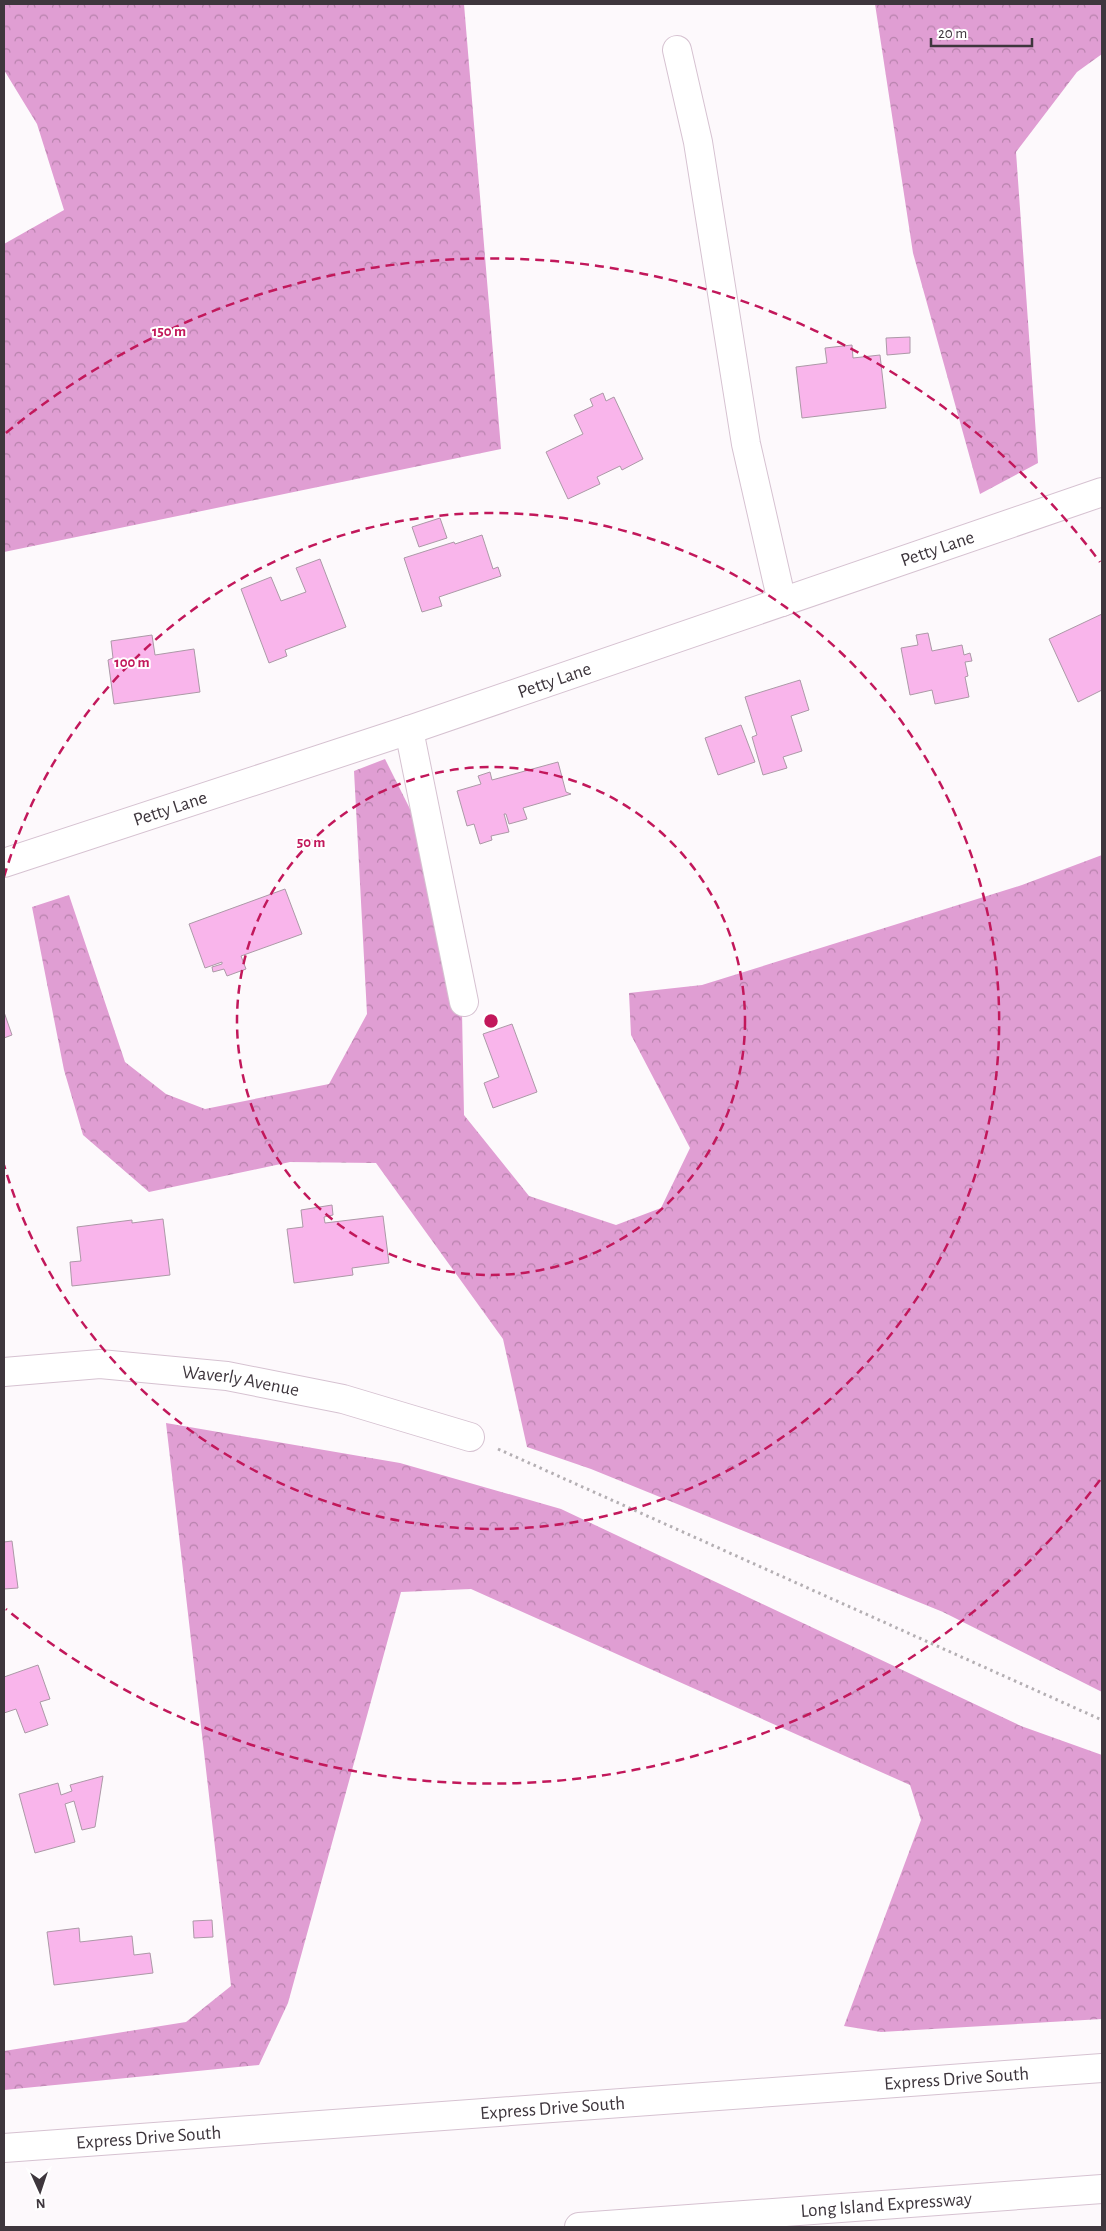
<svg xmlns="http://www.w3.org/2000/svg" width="1106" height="2231" viewBox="0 0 1106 2231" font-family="'Alegreya Sans',sans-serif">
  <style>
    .forest { fill: url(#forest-crowns) }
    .building { fill: #f9b5eb; stroke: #ac99a7 }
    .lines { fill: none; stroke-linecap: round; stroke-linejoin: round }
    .minor-casing { stroke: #d6c2d1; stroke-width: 30 }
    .major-casing { stroke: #d6c2d1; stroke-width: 30 }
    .highway-casing { stroke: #d6c2d1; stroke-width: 30 }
    .path { stroke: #b4afb3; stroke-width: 3; stroke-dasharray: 2.5 4; stroke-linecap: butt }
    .minor { stroke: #fff; stroke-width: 28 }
    .major { stroke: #fff; stroke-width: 28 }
    .highway { stroke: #fff; stroke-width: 28 }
    .ring { fill: none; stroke: #c2185b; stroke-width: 2.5; stroke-dasharray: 9 6 }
    .labels { text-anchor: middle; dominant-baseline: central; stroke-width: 4; stroke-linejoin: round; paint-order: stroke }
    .street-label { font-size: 19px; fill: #3e363d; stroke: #fff }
    .centre { fill: #c2185b; stroke: #fff; stroke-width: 2.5 }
    .ring-label { font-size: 15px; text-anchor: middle; font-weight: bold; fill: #c2185b; stroke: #fff; stroke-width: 4; stroke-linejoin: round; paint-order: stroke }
  </style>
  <defs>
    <pattern id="forest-crowns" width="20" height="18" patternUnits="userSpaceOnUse" patternTransform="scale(1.25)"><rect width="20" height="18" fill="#e09ed3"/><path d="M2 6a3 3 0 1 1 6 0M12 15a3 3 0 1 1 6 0" fill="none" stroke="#b782ac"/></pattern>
  </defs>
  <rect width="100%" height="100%" fill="#fdf9fc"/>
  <g class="forest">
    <path d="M4 4H464L501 449 4 552V244L64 210 37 124 4 70Z"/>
    <path d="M875 4H1102V54L1077 72 1016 152 1038 463 980 494 913 253Z"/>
    <path d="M385 759 460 909 464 1115 529 1196 616 1225 661 1208 690 1148 631 1035 629 993 702 985 1022 885 1102 855V1692L943 1612 591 1469 527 1447 503 1339 376 1163 290 1162 149 1192 83 1135 64 1070 32 907 69 895 125 1062 166 1094 205 1109 329 1084 367 1014 354 771Z"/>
    <path d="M166 1423 400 1463 561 1509 1021 1726 1102 1755V2019L881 2032 844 2026 921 1820 910 1785 471 1589 401 1592 288 2003 259 2065 4 2090V2051L186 2022 231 1986Z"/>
  </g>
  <g class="building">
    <path d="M910 337V353L887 355 886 338Z"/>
    <path d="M852 345 853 358 880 355 886 408 802 418 796 367 827 363 825 348Z"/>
    <path d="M603 393 606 401 614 397 643 459 622 470 620 466 597 477 600 484 568 499 546 452 583 434 574 415 593 406 590 399Z"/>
    <path d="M440 518 447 538 419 547 412 527Z"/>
    <path d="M482 535 493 569 498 567 501 576 439 597 442 606 422 612 404 558 454 542 455 544Z"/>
    <path d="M320 559 346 627 285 650 287 656 269 663 241 589 271 577 281 601 306 592 296 568Z"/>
    <path d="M1102 614V690L1078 702 1049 639Z"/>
    <path d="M928 633 932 651 962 645 964 655 970 653 972 661 965 662 968 676 965 677 969 697 935 704 932 690 910 695 901 648 918 645 916 635Z"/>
    <path d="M152 635 155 655 194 649 200 692 114 704 108 660 113 658 111 641Z"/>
    <path d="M800 680 809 710 791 716 802 751 783 757 787 768 763 775 752 737 757 735 745 697Z"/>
    <path d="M741 725 755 762 718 775 705 738Z"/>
    <path d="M558 762 566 792 571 794 523 808 527 819 509 824 506 814H504L509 832 491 836 492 840 480 844 474 824 467 826 457 791 481 784 478 776 490 772 492 780Z"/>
    <path d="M285 889 302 934 241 956 246 969 227 976 224 969 213 972 212 967 222 964V962L205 968 189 924Z"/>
    <path d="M4 1012 12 1035 4 1038Z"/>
    <path d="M512 1024 537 1092 493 1108 484 1083 499 1077 483 1034Z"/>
    <path d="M332 1205 333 1215 324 1217 325 1223 383 1216 389 1263 352 1268 353 1275 294 1283 287 1229 303 1227 301 1210Z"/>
    <path d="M163 1219 170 1275 72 1286 70 1262 81 1261 77 1227 132 1220V1223Z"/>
    <path d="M12 1541 18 1588 4 1589V1542Z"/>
    <path d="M38 1665 50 1699 40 1702 48 1725 25 1733 16 1709 4 1713V1677Z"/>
    <path d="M103 1776 95 1827 82 1830 74 1801 65 1804 75 1842 35 1853 19 1794 58 1783 61 1795 72 1791 70 1785Z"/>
    <path d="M212 1920 213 1937 194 1938 193 1921Z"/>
    <path d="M79 1928 80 1942 132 1936 134 1955 150 1953 153 1973 54 1985 47 1932Z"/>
  </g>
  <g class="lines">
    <defs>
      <g id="minor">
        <path d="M677 50 698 142 746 444 782 602"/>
        <path d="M409 730 464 1002"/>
        <path id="s1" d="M4 863 409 730 1102 492"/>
        <path id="s2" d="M4 1372 100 1364 227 1376 343 1399 470 1437"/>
      </g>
      <g id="major">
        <path id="s3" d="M4 2148 1102 2068"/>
      </g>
      <g id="highway">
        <path id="s4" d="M579 2227 1102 2189"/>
      </g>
    </defs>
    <use href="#minor" class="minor-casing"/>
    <use href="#major" class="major-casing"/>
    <use href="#highway" class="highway-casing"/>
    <path class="path" d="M498 1449 1102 1720"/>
    <use href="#minor" class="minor"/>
    <use href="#major" class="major"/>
    <use href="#highway" class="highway"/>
  </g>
  <g class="ring">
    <circle cx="491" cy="1021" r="254"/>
    <path d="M4 877A508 508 0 1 1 4 1165"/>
    <path d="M1100 1480A762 762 0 0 1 6 1609M6 433A762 762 0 0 1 1100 562"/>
  </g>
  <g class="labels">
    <g class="street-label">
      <text stroke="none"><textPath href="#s1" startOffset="985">Petty Lane</textPath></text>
      <text stroke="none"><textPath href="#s1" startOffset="580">Petty Lane</textPath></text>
      <text stroke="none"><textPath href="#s1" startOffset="175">Petty Lane</textPath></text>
      <text stroke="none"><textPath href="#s2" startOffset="238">Waverly Avenue</textPath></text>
      <text stroke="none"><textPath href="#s3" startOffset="955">Express Drive South</textPath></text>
      <text stroke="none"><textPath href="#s3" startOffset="550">Express Drive South</textPath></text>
      <text stroke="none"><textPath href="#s3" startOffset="145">Express Drive South</textPath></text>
      <text stroke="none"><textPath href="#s4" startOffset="308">Long Island Expressway</textPath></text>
    </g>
  </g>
  <circle cx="491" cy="1021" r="8" class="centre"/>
  <g class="ring-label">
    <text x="169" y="336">150 m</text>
    <text x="132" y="667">100 m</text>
    <text x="311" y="847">50 m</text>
  </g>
  <rect width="1106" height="2231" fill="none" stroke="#3e363d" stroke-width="10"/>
  <g transform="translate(40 2191) rotate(177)" stroke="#ffffff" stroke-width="4" paint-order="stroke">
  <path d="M0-4L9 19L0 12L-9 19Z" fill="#3e363d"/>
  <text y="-8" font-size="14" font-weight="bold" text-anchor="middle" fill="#3e363d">N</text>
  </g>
  <path d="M931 38v8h101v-8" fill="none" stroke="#3e363d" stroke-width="2.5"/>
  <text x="938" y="38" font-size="15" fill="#3e363d" stroke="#ffffff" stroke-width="4" paint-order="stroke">20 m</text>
</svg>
